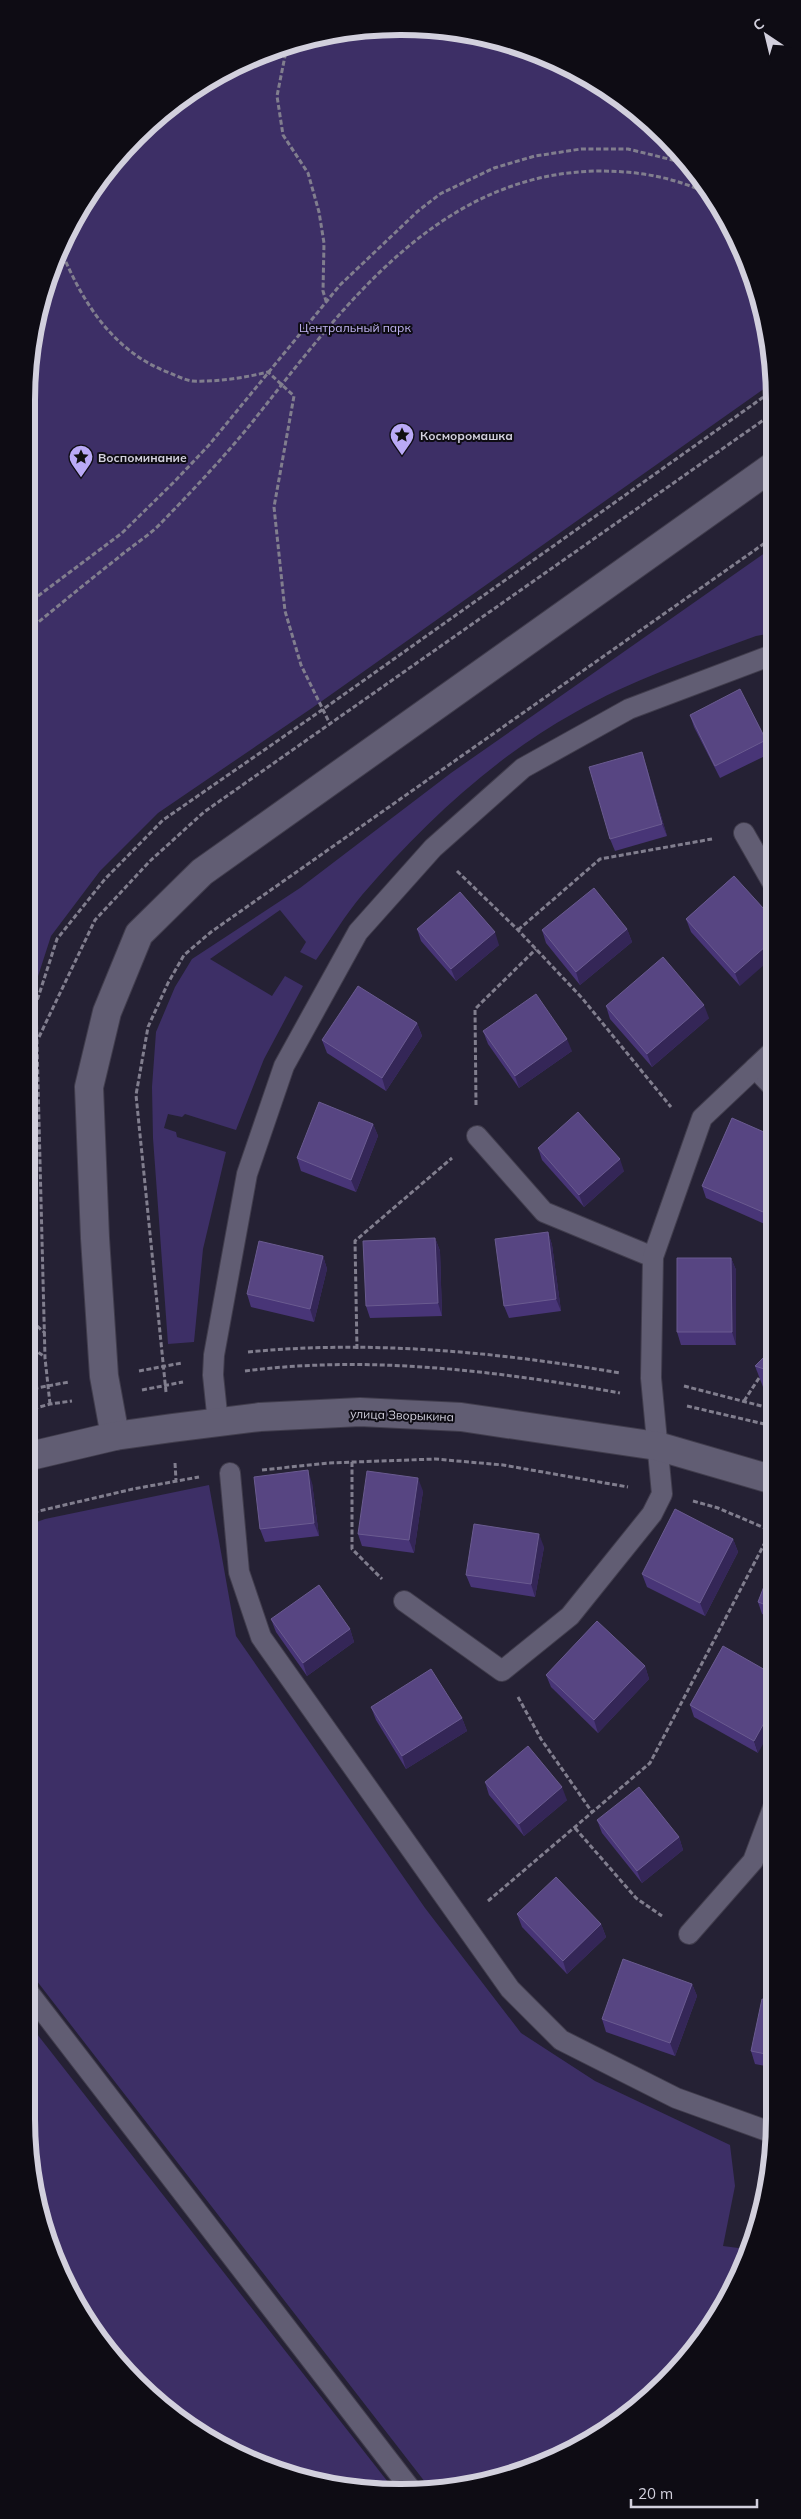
<svg xmlns="http://www.w3.org/2000/svg" width="801" height="2519" viewBox="0 0 801 2519" font-family="Mulish,sans-serif">
  <style>
    .green { fill: #3d2f66 }
    .lines { fill: none; stroke-linecap: round; stroke-linejoin: round }
    .lane-casing { stroke: #413d4d; stroke-width: 22 }
    .street-casing { stroke: #413d4d; stroke-width: 30 }
    .path { stroke: #817e8e; stroke-width: 3; stroke-dasharray: 5 2.5; stroke-linecap: butt }
    .lane { stroke: #615d73; stroke-width: 20 }
    .street { stroke: #615d73; stroke-width: 28 }
    .wall { fill: #483577 }
    .shaded-wall { fill: #342657 }
    .building { fill: #574582; stroke: #6a5b90 }
    .labels { text-anchor: middle; dominant-baseline: central; stroke-width: 4; stroke-linejoin: round; paint-order: stroke }
    .park-label { font-size: 12px; fill: #c0b4f2; stroke: #0e0c14 }
    .poi-label { font-size: 12px; font-weight: bold; fill: #d2d0dd; stroke: #0e0c14; text-anchor: start }
    .street-label { font-size: 12px; fill: #d2d0dd; stroke: #0e0c14 }
    .rim { fill: none; stroke: #d2d0dd; stroke-width: 6 }
  </style>
  <rect width="100%" height="100%" fill="#252134"/>
  <g class="green">
    <path d="M401 26 474 34 587 76 665 136 736 235 772 351V383L312 708 158 813 100 871 51 936 30 1001 26 1037V401L34 327 55 257 89 192 136 136 193 89 258 55 328 33Z"/>
    <path d="M772 548V633L756 636C694 659 631 680 574 713 493 758 422 825 362 895 345 915 331 939 316 960L300 952 306 942 280 910 210 959 272 996 285 976 303 986 264 1059 236 1130 185 1114 182 1117 168 1114 164 1128 176 1132 177 1137 226 1152 203 1249 194 1342 168 1344 153 1138 152 1087 156 1032 175 987 192 959 300 888 451 773Z"/>
    <path d="M26 1219 38 1376 26 1380Z"/>
    <path d="M209 1485 236 1636 425 1908 521 2033 595 2081 730 2145 735 2186 723 2246 746 2249 750 2232 755 2233 746 2262 712 2327 665 2383 609 2430 497 2480 432 2491 26 1967V1526L45 1519Z"/>
    <path d="M26 2020 395 2491 352 2490 235 2454 172 2415 119 2365 55 2261 33 2191 26 2118Z"/>
  </g>
  <g class="lines">
    <defs>
      <g id="lane">
        <path d="M744 833 772 882"/>
        <path d="M755 1068 773 1087"/>
        <path d="M477 1136 544 1212 653 1257"/>
        <path d="M218 1423 213 1375 214 1355 247 1174 284 1066 358 932 433 848 523 768 629 709 772 655"/>
        <path d="M230 1473 239 1572 261 1637 510 1989 561 2040 676 2098 773 2133"/>
        <path d="M404 1601 502 1671 570 1616 652 1514 662 1494 651 1378 653 1257 702 1118 773 1051"/>
        <path d="M689 1934 753 1861 774 1805"/>
        <path d="M26 1989 413 2492"/>
      </g>
      <g id="street">
        <path d="M115 1436 104 1376 95 1238 89 1087 107 1012 139 934 202 872 772 467"/>
        <path d="M26 1457 115 1436 172 1428 260 1417 360 1412 461 1417 657 1446 774 1480"/>
      </g>
    </defs>
    <use href="#lane" class="lane-casing"/>
    <use href="#street" class="street-casing"/>
    <g class="path">
      <path d="M287 46 277 96 283 135 308 173 319 212 324 243 323 291 326 301"/>
      <path d="M639 116 671 158"/>
      <path d="M60 248C82 302 113 352 170 373 177 376 185 380 192 381 218 382 243 378 268 372L294 396 274 507 285 611 301 665 330 724"/>
      <path d="M26 605 122 533 175 481 209 445 340 285 418 211 440 194 494 168 535 156 581 149H628L685 163"/>
      <path d="M26 629 36 624C64 601 91 579 119 557 133 545 150 535 162 522 194 489 226 455 254 420 344 306 438 174 597 171 636 171 669 176 705 192"/>
      <path d="M457 871 518 930 582 998 671 1107"/>
      <path d="M518 930 600 859 712 839"/>
      <path d="M39 1037 95 920 150 861 204 812 772 414"/>
      <path d="M476 1105 475 1009 536 949"/>
      <path d="M26 1316 45 1333"/>
      <path d="M26 1344 45 1357"/>
      <path d="M357 1349 355 1241 452 1158"/>
      <path d="M248 1352C371 1340 498 1352 620 1373"/>
      <path d="M139 1371 182 1363"/>
      <path d="M245 1371C369 1355 498 1371 620 1393"/>
      <path d="M684 1386 773 1409"/>
      <path d="M26 1390 69 1382"/>
      <path d="M142 1390 183 1382"/>
      <path d="M166 1392 136 1095 148 1027 168 983 184 955 211 932 772 538"/>
      <path d="M744 1401 761 1375"/>
      <path d="M50 1404 45 1358 36 1004 57 939 105 879 163 820 322 710 772 391"/>
      <path d="M687 1406 773 1426"/>
      <path d="M26 1411 50 1404 72 1401"/>
      <path d="M352 1462V1549L382 1579"/>
      <path d="M175 1463 176 1480"/>
      <path d="M262 1470 328 1463 435 1459 503 1465 628 1487"/>
      <path d="M693 1501 718 1508 774 1532"/>
      <path d="M26 1514 133 1489 199 1477"/>
      <path d="M518 1697 541 1739 592 1812"/>
      <path d="M575 1828 636 1898 662 1916"/>
      <path d="M488 1901 650 1763 771 1531"/>
    </g>
    <use href="#lane" class="lane"/>
    <use href="#street" class="street"/>
  </g>
  <g class="wall">
    <path d="M690 715 766 740 771 753 720 778 694 727Z"/>
    <path d="M646 765 667 836 615 851 610 839Z"/>
    <path d="M734 876 740 986 691 932 686 919Z"/>
    <path d="M417 929 499 945 456 981 421 941Z"/>
    <path d="M627 929 632 942 580 985 546 943 542 930Z"/>
    <path d="M606 1006 709 1018 652 1067 610 1019Z"/>
    <path d="M417 1023 422 1036 386 1091 327 1053 322 1040Z"/>
    <path d="M483 1031 572 1051 519 1088 488 1044Z"/>
    <path d="M732 1118 767 1225 706 1198 702 1186Z"/>
    <path d="M373 1124 378 1136 356 1192 301 1171 297 1158Z"/>
    <path d="M538 1148 624 1171 584 1207 542 1160Z"/>
    <path d="M548 1232 552 1245 561 1311 509 1318 504 1306Z"/>
    <path d="M435 1238 440 1251 442 1316 370 1318 366 1306Z"/>
    <path d="M323 1256 327 1269 314 1322 251 1307 247 1294Z"/>
    <path d="M731 1258 736 1270V1345H681L677 1332Z"/>
    <path d="M773 1348V1390L763 1387 755 1366Z"/>
    <path d="M312 1483 319 1536 265 1542 260 1529Z"/>
    <path d="M423 1491 414 1553 362 1546 358 1534Z"/>
    <path d="M733 1539 738 1552 705 1616 647 1587 642 1574Z"/>
    <path d="M544 1547 535 1597 471 1587 466 1575Z"/>
    <path d="M774 1560V1619L762 1614 758 1602Z"/>
    <path d="M271 1619 350 1629 354 1642 307 1676 276 1632Z"/>
    <path d="M723 1646 758 1753 694 1717 690 1705Z"/>
    <path d="M645 1666 649 1679 598 1733 551 1687 546 1675Z"/>
    <path d="M371 1707 462 1718 467 1731 406 1769 376 1720Z"/>
    <path d="M485 1782 567 1800 524 1836 489 1795Z"/>
    <path d="M597 1820 679 1837 683 1850 642 1883 602 1833Z"/>
    <path d="M517 1914 601 1924 606 1937 567 1974 522 1927Z"/>
    <path d="M692 1984 697 1996 675 2056 606 2032 602 2019Z"/>
    <path d="M775 2002V2068L755 2064 751 2051Z"/>
  </g>
  <g class="shaded-wall">
    <path d="M642 752 646 765 667 836 662 824Z"/>
    <path d="M627 929 632 942 580 985 576 972Z"/>
    <path d="M495 932 499 945 456 981 451 969Z"/>
    <path d="M773 940V957L740 986 735 973Z"/>
    <path d="M704 1005 709 1018 652 1067 647 1054Z"/>
    <path d="M417 1023 422 1036 386 1091 382 1078Z"/>
    <path d="M567 1039 572 1051 519 1088 515 1076Z"/>
    <path d="M373 1124 378 1136 356 1192 351 1180Z"/>
    <path d="M620 1159 624 1171 584 1207 579 1195Z"/>
    <path d="M773 1189V1212L767 1225 763 1212Z"/>
    <path d="M548 1232 552 1245 561 1311 556 1299Z"/>
    <path d="M435 1238 440 1251 442 1316 438 1303Z"/>
    <path d="M323 1256 327 1269 314 1322 310 1309Z"/>
    <path d="M731 1258 736 1270V1345L732 1332Z"/>
    <path d="M308 1470 312 1483 319 1536 314 1523Z"/>
    <path d="M418 1478 423 1491 414 1553 409 1540Z"/>
    <path d="M539 1534 544 1547 535 1597 531 1584Z"/>
    <path d="M733 1539 738 1552 705 1616 700 1603Z"/>
    <path d="M350 1629 354 1642 307 1676 303 1663Z"/>
    <path d="M645 1666 649 1679 598 1733 594 1720Z"/>
    <path d="M774 1705V1725L758 1753 754 1741Z"/>
    <path d="M462 1718 467 1731 406 1769 402 1756Z"/>
    <path d="M562 1787 567 1800 524 1836 519 1824Z"/>
    <path d="M679 1837 683 1850 642 1883 637 1871Z"/>
    <path d="M601 1924 606 1937 567 1974 563 1961Z"/>
    <path d="M692 1984 697 1996 675 2056 670 2043Z"/>
  </g>
  <g class="building">
    <path d="M740 689 766 740 715 766 690 715Z"/>
    <path d="M642 752 662 824 610 839 589 767Z"/>
    <path d="M734 876 773 919V940L735 973 686 919Z"/>
    <path d="M594 888 627 929 576 972 542 930Z"/>
    <path d="M460 892 495 932 451 969 417 929Z"/>
    <path d="M663 957 704 1005 647 1054 606 1006Z"/>
    <path d="M358 986 417 1023 382 1078 322 1040Z"/>
    <path d="M536 994 567 1039 515 1076 483 1031Z"/>
    <path d="M319 1102 373 1124 351 1180 297 1158Z"/>
    <path d="M578 1112 620 1159 579 1195 538 1148Z"/>
    <path d="M732 1118 773 1136V1189L763 1212 702 1186Z"/>
    <path d="M548 1232 556 1299 504 1306 495 1239Z"/>
    <path d="M435 1238 438 1303 366 1306 363 1241Z"/>
    <path d="M259 1241 323 1256 310 1309 247 1294Z"/>
    <path d="M677 1258H731L732 1332H677Z"/>
    <path d="M773 1348V1372L755 1366Z"/>
    <path d="M308 1470 314 1523 260 1529 254 1477Z"/>
    <path d="M367 1471 418 1478 409 1540 358 1534Z"/>
    <path d="M675 1509 733 1539 700 1603 642 1574Z"/>
    <path d="M474 1524 539 1534 531 1584 466 1575Z"/>
    <path d="M774 1560V1608L758 1602Z"/>
    <path d="M319 1585 350 1629 303 1663 271 1619Z"/>
    <path d="M597 1621 645 1666 594 1720 546 1675Z"/>
    <path d="M723 1646 774 1675V1705L754 1741 690 1705Z"/>
    <path d="M431 1669 462 1718 402 1756 371 1707Z"/>
    <path d="M528 1746 562 1787 519 1824 485 1782Z"/>
    <path d="M639 1787 679 1837 637 1871 597 1820Z"/>
    <path d="M556 1877 601 1924 563 1961 517 1914Z"/>
    <path d="M623 1959 692 1984 670 2043 602 2019Z"/>
    <path d="M762 1999 775 2002V2056L751 2051Z"/>
  </g>
  <defs>
    <symbol id="sight-pin" viewBox="-11 -11 22 30"><path d="M0 17L-7.5 6A9.5 9.5 0 1 1 7.5 6Z" fill="#baaaf6" stroke="#0e0c14"/><path d="M0-6L1.8-2.2L6-1.7L2.9 1.2L3.7 5.4L0 3.3L-3.7 5.4L-2.9 1.2L-6-1.7L-1.8-2.2Z" fill="#111"/></symbol>
  </defs>
  <g fill-rule="evenodd">
    <use href="#sight-pin" x="388" y="421" width="28" height="38"/>
    <use href="#sight-pin" x="67" y="443" width="28" height="38"/>
  </g>
  <g class="labels">
    <g class="park-label">
      <text x="355" y="327">Центральный парк</text>
    </g>
    <g class="poi-label">
      <text x="420" y="435">Косморомашка</text>
      <text x="98" y="457">Воспоминание</text>
    </g>
    <g class="street-label">
      <text transform="translate(402 1415) rotate(2)">улица Зворыкина</text>
    </g>
  </g>
  <path d="M0 0H801V2519H0ZM400 35H401A365 365 0 0 1 766 400V2119A365 365 0 0 1 401 2484H400A365 365 0 0 1 35 2119V400A365 365 0 0 1 400 35Z" fill="#0e0c14" fill-rule="evenodd"/>
  <path class="rim" d="M400 35H401A365 365 0 0 1 766 400V2119A365 365 0 0 1 401 2484H400A365 365 0 0 1 35 2119V400A365 365 0 0 1 400 35Z"/>
  <g transform="translate(766 35) rotate(325)" stroke="#0e0c14" stroke-width="4" paint-order="stroke">
  <path d="M0-4L9 19L0 12L-9 19Z" fill="#d2d0dd"/>
  <text y="-8" font-size="14" font-weight="bold" text-anchor="middle" fill="#d2d0dd">С</text>
  </g>
  <path d="M631 2499v8h126v-8" fill="none" stroke="#d2d0dd" stroke-width="2.5"/>
  <text x="638" y="2499" font-size="15" fill="#d2d0dd" stroke="#0e0c14" stroke-width="4" paint-order="stroke">20 m</text>
</svg>
